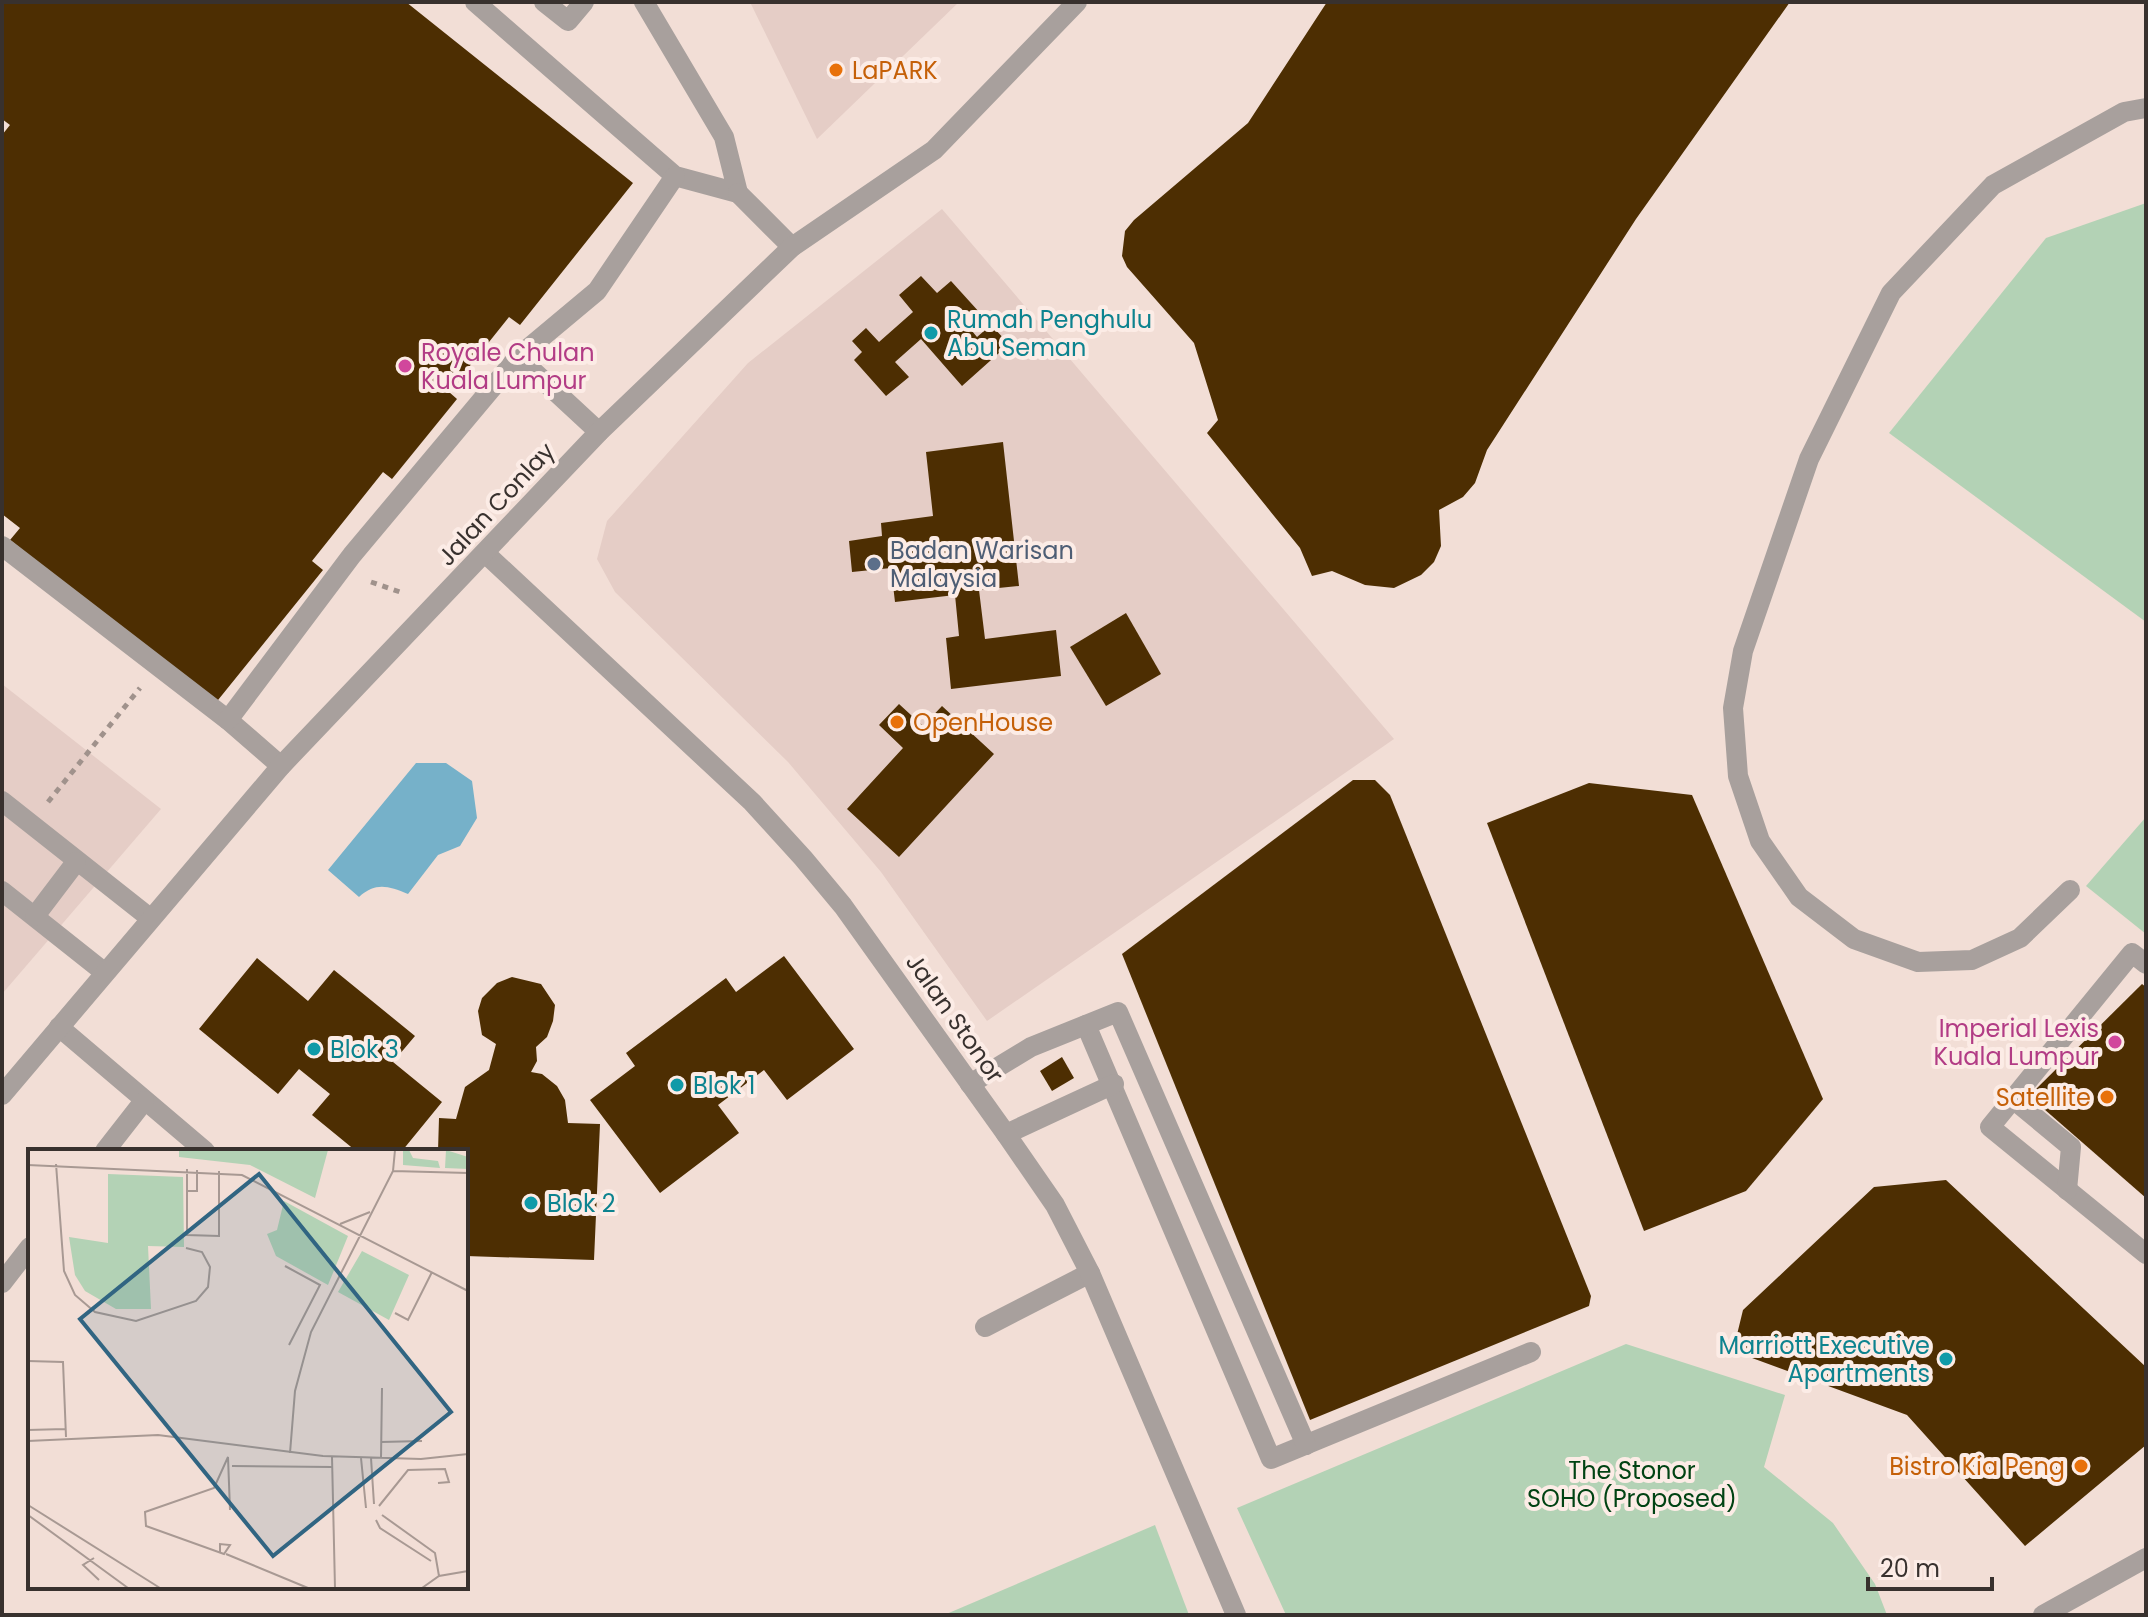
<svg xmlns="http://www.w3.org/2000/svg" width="2148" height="1617" viewBox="0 0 2148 1617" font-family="Poppins,sans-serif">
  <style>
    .commercial { fill: #e5cdc6 }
    .green { fill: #b3d2b5 }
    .water { fill: #76b1c9 }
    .building { fill: #4d2e02 }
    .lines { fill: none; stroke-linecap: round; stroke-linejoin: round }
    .path { stroke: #a0928c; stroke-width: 5; stroke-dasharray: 6 6; stroke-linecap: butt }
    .service { stroke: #a8a09d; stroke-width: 20 }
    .minor { stroke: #a8a09d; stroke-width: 20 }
    .tertiary { stroke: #a8a09d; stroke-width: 20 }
    .food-dot { fill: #e8710a; stroke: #fcece6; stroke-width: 3 }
    .culture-dot { fill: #0f9aa8; stroke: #fcece6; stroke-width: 3 }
    .hotel-dot { fill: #d1479c; stroke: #fcece6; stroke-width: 3 }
    .service-dot { fill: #5c6f8a; stroke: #fcece6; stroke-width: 3 }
    .labels { text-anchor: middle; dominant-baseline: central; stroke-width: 8; stroke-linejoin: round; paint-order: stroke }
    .food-label { font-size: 24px; fill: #c56008; stroke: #fcece6; text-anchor: start }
    .culture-label { font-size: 24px; fill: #0d838f; stroke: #fcece6; text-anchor: start }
    .hotel-label { font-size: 24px; fill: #b23c85; stroke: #fcece6; text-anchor: start }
    .street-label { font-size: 24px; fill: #38312e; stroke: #fcece6 }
    .service-label { font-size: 24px; fill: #4e5e75; stroke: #fcece6; text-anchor: start }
    .park-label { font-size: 24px; fill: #004313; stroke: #fcece6 }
    .inset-road { fill: none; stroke: #a89993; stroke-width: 2 }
    .view { fill: #316582; fill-opacity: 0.15; stroke: #316582; stroke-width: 4 }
    .inset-edge { fill: none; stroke: #38312e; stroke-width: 4 }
  </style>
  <rect width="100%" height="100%" fill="#f2ded6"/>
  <g class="commercial">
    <path d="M750 2H959L817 139Z"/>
    <path d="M942 209 1394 739 987 1021 881 872 788 762 615 592 597 559 607 521 748 363Z"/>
    <path d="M2 684 161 809 2 994Z"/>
  </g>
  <g class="green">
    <path d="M2146 203V622L1889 433 2046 238Z"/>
    <path d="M2146 817V934L2086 886Z"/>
    <path d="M1626 1344 1785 1395 1764 1467 1833 1523 1875 1584 1887 1615H1286L1237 1508Z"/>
    <path d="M1155 1525 1189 1615H944Z"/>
  </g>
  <path class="water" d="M416 763H446L472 781 477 818 460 846 438 855 408 894C388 886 376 882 359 897L328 870Z"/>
  <g class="building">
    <path d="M2 2H406L633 183 520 325 509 317 449 392 457 399 392 479 383 472 312 561 323 570 214 705 10 540 20 528 2 514V135L10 125 2 119Z"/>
    <path d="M1327 2H1790L1636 219 1487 450 1475 483 1463 497 1439 510 1441 546 1434 562 1421 575 1394 588 1365 585 1332 571 1312 576 1300 548 1207 433 1218 420 1194 343 1127 267 1122 256 1125 231 1134 220 1248 123Z"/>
    <path d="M921 276 937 293 951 281 980 313 967 325 977 337 991 325 1009 344 962 386 921 339 895 362 909 377 886 396 854 360 862 352 852 341 866 328 879 342 913 312 899 295Z"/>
    <path d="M1003 442 1019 586 979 590 985 639 1056 630 1061 676 951 689 946 638 959 636 955 595 895 602 891 568 852 572 849 541 882 536 881 523 933 516 926 452Z"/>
    <path d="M1126 613 1161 674 1106 706 1070 647Z"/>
    <path d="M899 704 923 726 942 706 994 754 899 857 847 809 903 748 879 725Z"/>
    <path d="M1353 780H1375L1390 795 1591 1296 1589 1306 1310 1420 1122 954Z"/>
    <path d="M1589 783 1692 795 1823 1099 1746 1191 1644 1231 1487 823Z"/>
    <path d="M784 956 854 1049 787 1100 764 1070 718 1105 739 1133 660 1193 590 1100 635 1066 626 1053 726 978 736 992Z"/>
    <path d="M257 958 308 1001 334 970 415 1036 393 1062 442 1102 402 1151H356L312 1115 330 1094 299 1069 278 1094 199 1029Z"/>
    <path d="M512 977 541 984 555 1005 553 1021 547 1037 536 1047 537 1061 531 1072 542 1074 557 1086 565 1100 568 1123 600 1124 594 1260 466 1256V1151H438L439 1118 456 1119 465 1087 489 1070 496 1044 482 1035 478 1011 482 998 497 983Z"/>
    <path d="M2142 984 2146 987V1198L2029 1096Z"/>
    <path d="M1062 1057 1074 1078 1052 1091 1040 1071Z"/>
    <path d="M1946 1180 2146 1367V1445L2025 1546 1907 1415 1733 1351 1743 1310 1874 1187Z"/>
  </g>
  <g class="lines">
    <g class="path">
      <path d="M371 582 403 593"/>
      <path d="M48 802 140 688"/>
    </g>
    <g class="service">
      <path d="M475 2 675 176 738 193 724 137 644 2"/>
      <path d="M544 2 568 21 584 2"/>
      <path d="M738 193 792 247"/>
      <path d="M518 357 599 432"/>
      <path d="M2 546 228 720 281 766"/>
      <path d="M228 720 352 555 518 357 597 291 675 176"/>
      <path d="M2 801 150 918"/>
      <path d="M2 891 104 972"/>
      <path d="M35 916 76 862"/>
      <path d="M2146 964 2132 953 1990 1127 2146 1254"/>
      <path d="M1086 1025 1271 1459 1531 1352"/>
      <path d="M59 1027 205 1151"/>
      <path d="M970 1084 1031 1047 1118 1012 1306 1445"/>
      <path d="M2013 1099 2071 1147 2067 1190"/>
      <path d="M1006 1134 1114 1084"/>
      <path d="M105 1151 144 1101"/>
      <path d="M2 1283 30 1247"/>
      <path d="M985 1327 1090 1273"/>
    </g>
    <g class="minor">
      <path d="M486 554 752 802 803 858 843 906 1006 1134 1055 1205 1090 1273 1236 1615"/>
      <path d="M2070 890 2020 938 1972 960 1918 962 1854 939 1799 897 1760 841 1738 776 1733 708 1743 651 1809 459 1891 293 1993 185 2124 112 2146 108"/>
    </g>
    <g class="tertiary">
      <path d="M2 1095 281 766 599 432 792 247 934 150 1077 2"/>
      <path d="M2043 1615 2146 1558"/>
    </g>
  </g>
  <g class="food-dot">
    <circle cx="836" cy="70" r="8"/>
    <circle cx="897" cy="722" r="8"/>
    <circle cx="2107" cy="1097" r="8"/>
    <circle cx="2081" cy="1466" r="8"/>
  </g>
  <g class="culture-dot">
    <circle cx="931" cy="333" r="8"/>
    <circle cx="314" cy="1049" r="8"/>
    <circle cx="677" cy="1085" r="8"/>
    <circle cx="531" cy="1203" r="8"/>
    <circle cx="1946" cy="1359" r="8"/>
  </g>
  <g class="hotel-dot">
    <circle cx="405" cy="366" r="8"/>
    <circle cx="2115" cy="1042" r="8"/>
  </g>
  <circle class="service-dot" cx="874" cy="564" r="8"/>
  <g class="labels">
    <g class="food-label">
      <text x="852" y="70">LaPARK</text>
      <text x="913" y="722">OpenHouse</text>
      <text x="2091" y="1097" text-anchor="end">Satellite</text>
      <text x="2065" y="1466" text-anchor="end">Bistro Kia Peng</text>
    </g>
    <g class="culture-label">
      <text x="947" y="319">Rumah Penghulu<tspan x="947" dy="28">Abu Seman</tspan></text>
      <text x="330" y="1049">Blok 3</text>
      <text x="693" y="1085">Blok 1</text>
      <text x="547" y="1203">Blok 2</text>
      <text x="1930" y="1345" text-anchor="end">Marriott Executive<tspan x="1930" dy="28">Apartments</tspan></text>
    </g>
    <g class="hotel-label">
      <text x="421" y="352">Royale Chulan<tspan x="421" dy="28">Kuala Lumpur</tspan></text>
      <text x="2099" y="1028" text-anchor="end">Imperial Lexis<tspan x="2099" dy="28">Kuala Lumpur</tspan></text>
    </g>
    <g class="street-label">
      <text transform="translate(496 504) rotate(-47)">Jalan Conlay</text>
      <text transform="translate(955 1018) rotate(55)">Jalan Stonor</text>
    </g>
    <g class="service-label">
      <text x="890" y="550">Badan Warisan<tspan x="890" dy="28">Malaysia</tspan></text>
    </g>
    <g class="park-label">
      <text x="1632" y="1470">The Stonor<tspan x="1632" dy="28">SOHO (Proposed)</tspan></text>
    </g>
  </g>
  <g transform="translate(28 1149)">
    <rect width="440" height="440" fill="#f2ded6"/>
    <path d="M151 1H300L287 49 222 16 151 8ZM381 1 385 9 410 12 412 19 375 16V2ZM418 1 440 8V20L417 19ZM80 25 155 28 156 98 120 97 123 160H88L57 142 47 126 41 88 80 94ZM256 52 320 87 300 136 248 107 239 85 249 81ZM334 102 381 126 361 171 310 143Z" fill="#b3d2b5"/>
    <path class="inset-road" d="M28 15 36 122 47 146 67 163 108 172 168 152 180 138 182 118 174 103 158 99M0 16 214 26 440 142M159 20V86L191 87V22M365 22 440 24M159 42H169V21M312 75 342 63M257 117 292 136 261 196M367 164 380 171 404 123M0 212 35 213 38 288M0 281 37 280M0 292 130 286 295 307 393 310 440 305M353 293 394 292M262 304 267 242 283 183 365 22 367 1M304 308 307 439M333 309 338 359M343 309 346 355M353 309 354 239M204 317 304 318M0 356 132 439M351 357 380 321 417 320 421 333 410 334M0 366 100 439M354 366 407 404 411 427M348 371 352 379 403 412M192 403V395L202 396 196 405 118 377 117 363 186 339 200 308 202 361M198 405 280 439M66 409 55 416 71 431M394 439 411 427 440 422"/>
    <path class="view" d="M231 25 423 263 245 407 52 170Z"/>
    <rect width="440" height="440" class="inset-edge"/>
  </g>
  <rect width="2148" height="1617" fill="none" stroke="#38312e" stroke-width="8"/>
  <path d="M1868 1577v12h124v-12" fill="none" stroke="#38312e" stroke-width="4"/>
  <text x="1880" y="1577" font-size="24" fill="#38312e" stroke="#fcece6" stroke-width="6" paint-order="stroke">20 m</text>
</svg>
